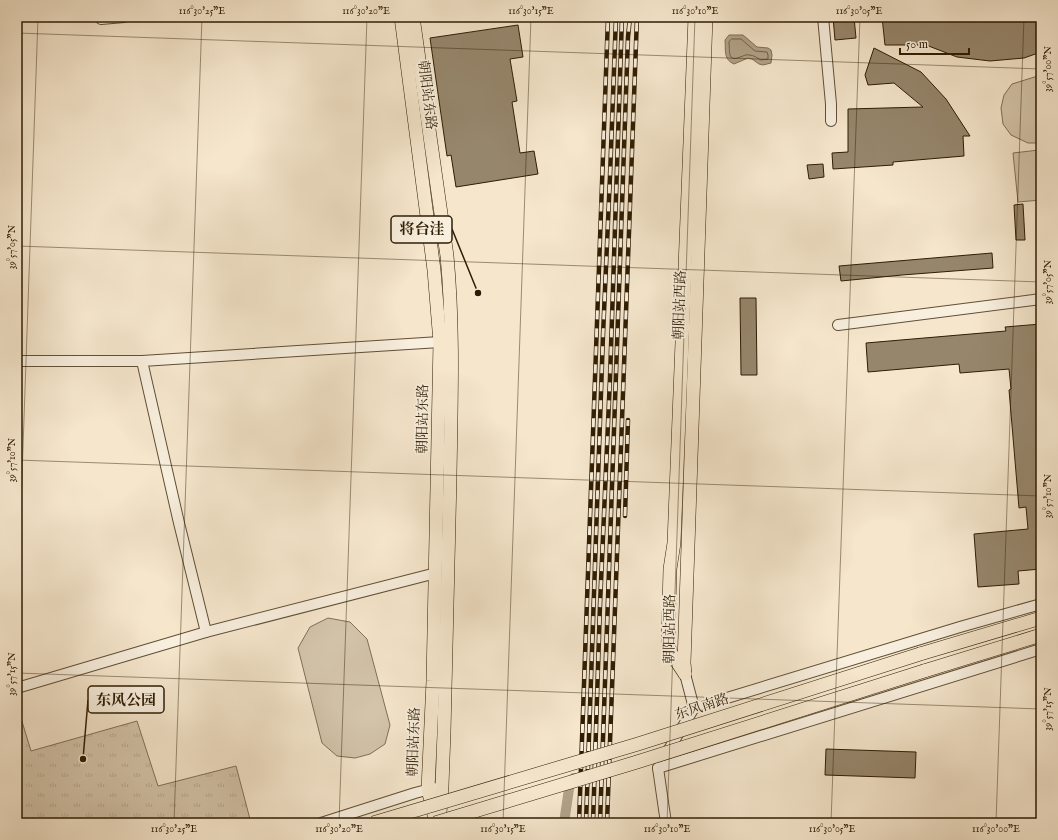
<svg xmlns="http://www.w3.org/2000/svg" width="1058" height="840" viewBox="0 0 1058 840" font-family="'IM FELL English','Noto Serif SC',serif">
  <style>
    .grass { fill: #d3c4aa; stroke: #817056 }
    .park { fill: url(#park-tufts); stroke: #817056 }
    .water { fill: #b2a288; stroke: #7e6d53 }
    .lines { fill: none; stroke-linecap: round; stroke-linejoin: round }
    .shore { stroke: #706046; stroke-width: 1 }
    .canal { stroke: #b2a288; stroke-width: 10 }
    .building { fill: #96866c; stroke: #2f1d03 }
    .minor-casing { stroke: #604f35; stroke-width: 12 }
    .major-casing { stroke: #2f1d03; stroke-width: 14 }
    .minor { stroke: #f8efde; stroke-width: 10 }
    .major { stroke: #f5e6cc; stroke-width: 13 }
    .rail-casing { stroke: #2f1d03; stroke-width: 4.5 }
    .rail { stroke: #f8efde; stroke-width: 3; stroke-dasharray: 9; stroke-linecap: butt }
    .major-bridge-casing { stroke: #2f1d03; stroke-width: 14; stroke-linecap: butt }
    .major-bridge { stroke: #f5e6cc; stroke-width: 13 }
    .ticks { fill: none; stroke: #2f1d03; stroke-width: 1; stroke-opacity: 0.45 }
    .labels { text-anchor: middle; dominant-baseline: central; stroke-width: 3.5; stroke-linejoin: round; paint-order: stroke }
    .street-label { font-size: 14px; fill: #2f1d03; stroke: #f8efde }
    .leader { fill: none; stroke: #2f1d03; stroke-width: 1.5 }
    .callout-dot { fill: #2f1d03; stroke: #f8efde; stroke-width: 1.5 }
    .callout { fill: #f8efde; stroke: #2f1d03; stroke-width: 1.5 }
    .callout-label { font-size: 15px; text-anchor: middle; font-weight: bold; fill: #2f1d03 }
    .neatline { fill: none; stroke: #2f1d03; stroke-width: 1.5 }
    .ticks-label { font-size: 10px; text-anchor: middle; fill: #2f1d03 }
  </style>
  <defs>
    <pattern id="park-tufts" width="24" height="20" patternUnits="userSpaceOnUse"><rect width="24" height="20" fill="#d3c4aa"/><path d="M3 7l-1-3M5 7V3M7 7l1-3M15 17l-1-3M17 17v-4M19 17l1-3" fill="none" stroke="#b5a891"/></pattern>
  </defs>
  <rect width="100%" height="100%" fill="#f5e6cc"/>
  <filter id="stains"><feTurbulence type="fractalNoise" baseFrequency=".005" numOctaves="4"/><feColorMatrix values="0 0 0 0 .2 0 0 0 0 .09 0 0 0 0 .02 0 0 0 .5 -.17"/></filter>
  <radialGradient id="worn" r=".72"><stop offset=".6" stop-color="#630" stop-opacity="0"/><stop offset="1" stop-color="#630" stop-opacity=".3"/></radialGradient>
  <g class="grass">
    <path d="M1041 75V143H1028L1011 135 1003 124 1001 108 1004 95 1012 84Z"/>
    <path d="M1039 150 1041 168V200L1018 202 1013 153Z"/>
    <path d="M328 618 350 622 367 639 390 725 385 744 370 754 355 758 337 756 322 743 298 648 310 627Z"/>
  </g>
  <path class="park" d="M17 705 31 751 137 721 158 786 236 766 251 823H17Z"/>
  <path class="water" d="M729 35H743L757 47 768 48 771 50 772 55 771 63 763 65 759 64 752 59 748 58 734 64C723 59 726 50 725 40Z"/>
  <g class="lines">
    <path class="shore" d="M732 39H741L755 51 767 52 768 55V59L761 60C757 58 754 55 749 55 746 54 744 56 740 57 727 63 730 50 729 42Z"/>
    <path class="canal" d="M564 823 570 782 574 778"/>
  </g>
  <g class="building">
    <path d="M833 17H854L856 38 835 40Z"/>
    <path d="M882 17H1041V52L1024 58 990 61 957 57 926 45H885Z"/>
    <path d="M518 25 523 57 510 59 517 101 512 102 520 153 534 151 538 174 456 187 451 155 447 156 430 38Z"/>
    <path d="M874 48 921 72 946 99 970 136H963L964 156 893 162V165L833 169 832 153 848 152V109L923 107 894 83 868 85 865 75Z"/>
    <path d="M823 164 824 177 809 179 807 165Z"/>
    <path d="M1023 204 1025 240H1016L1014 205Z"/>
    <path d="M992 253 993 268 902 275 841 281 839 266Z"/>
    <path d="M740 298H756L757 375H741Z"/>
    <path d="M1041 324V569L1018 571 1019 584 978 587 974 534 1028 529 1026 507 1019 508 1009 390 1011 389 1009 369 960 373 959 364 868 372 866 343 1006 331 1005 327Z"/>
    <path d="M826 749 916 752 915 778 825 775Z"/>
  </g>
  <g class="lines">
    <defs>
      <g id="minor">
        <path d="M823 17 831 104V121"/>
        <path d="M101 19 124 17"/>
        <path d="M838 325 1041 299"/>
        <path d="M17 361H142L440 342"/>
        <path d="M142 361 179 523 206 632"/>
        <path d="M17 688 206 632 436 573"/>
        <path d="M694 708 960 627 1041 604"/>
        <path d="M666 754 694 708 685 674"/>
        <path d="M658 768 1041 649"/>
        <path d="M658 768 666 823"/>
        <path d="M321 823 415 793 434 788"/>
      </g>
      <g id="major">
        <path d="M401 17 434 270 440 342 433 681 428 789 436 823"/>
        <path d="M413 17 447 256C454 330 451 404 450 477 448 562 446 647 444 732L442 786 440 813"/>
        <path d="M920 654 1041 618"/>
        <path d="M924 671 1041 635"/>
        <path d="M685 674 671 653 668 645 670 569 674 543 695 17"/>
        <path d="M685 674 684 663 706 17"/>
      </g>
    </defs>
    <use href="#minor" class="minor-casing"/>
    <use href="#major" class="major-casing"/>
    <use href="#minor" class="minor"/>
    <use href="#major" class="major"/>
    <defs>
      <g id="rail">
        <path d="M625 516 628 420"/>
        <path d="M579 823C589 554 598 286 608 17"/>
        <path d="M586 823 603 335 610 176 616 17"/>
        <path d="M593 823 600 605 610 378 622 17"/>
        <path d="M600 823 628 37 630 17"/>
        <path d="M607 823 637 17"/>
      </g>
    </defs>
    <use href="#rail" class="rail-casing"/>
    <use href="#rail" class="rail"/>
    <defs>
      <g id="major-bridge">
        <path d="M373 823 638 744 920 654"/>
        <path d="M435 823 637 762 924 671"/>
      </g>
    </defs>
    <use href="#major-bridge" class="major-bridge-casing"/>
    <use href="#major-bridge" class="major-bridge"/>
  </g>
  <path class="ticks" d="M17 33 1041 69M17 246 1041 282M17 460 1041 496M17 620 38 17M17 673 1041 709M174 823 202 17M339 823 367 17M503 823 531 17M667 823 695 17M831 823 860 17M996 823 1024 17"/>
  <g class="labels">
    <g class="street-label">
      <text transform="translate(427 95) rotate(83)">朝阳站东路</text>
      <text transform="translate(680 305) rotate(-88)">朝阳站西路</text>
      <text transform="translate(423 419) rotate(-89)">朝阳站东路</text>
      <text transform="translate(670 629) rotate(-89)">朝阳站西路</text>
      <text transform="translate(702 707) rotate(-18)">东风南路</text>
      <text transform="translate(414 742) rotate(-88)">朝阳站东路</text>
    </g>
  </g>
  <path class="leader" d="M478 293L452 229M83 759L88 700"/>
  <g class="callout-dot">
    <circle cx="478" cy="293" r="4"/>
    <circle cx="83" cy="759" r="4"/>
  </g>
  <g class="callout">
    <rect x="391" y="216" width="61" height="27" rx="4"/>
    <rect x="88" y="686" width="76" height="27" rx="4"/>
  </g>
  <g class="callout-label">
    <text x="422" y="234">将台洼</text>
    <text x="126" y="705">东风公园</text>
  </g>
  <rect width="1058" height="840" fill="none" stroke="#f5e6cc" stroke-width="44"/>
  <path d="M900 48v6h69v-6" fill="none" stroke="#2f1d03" stroke-width="2"/>
  <text x="906" y="48" font-size="12" fill="#2f1d03" stroke="#f8efde" stroke-width="3" paint-order="stroke">50 m</text>
  <rect x="22" y="22" width="1014" height="796" class="neatline"/>
  <g class="ticks-label">
    <text x="202" y="14">116°30'25"E</text>
    <text x="366" y="14">116°30'20"E</text>
    <text x="531" y="14">116°30'15"E</text>
    <text x="695" y="14">116°30'10"E</text>
    <text x="859" y="14">116°30'05"E</text>
    <text transform="translate(1047 69) rotate(-90)" y="4">39°57'00"N</text>
    <text transform="translate(11 247) rotate(-90)" y="4">39°57'05"N</text>
    <text transform="translate(1047 282) rotate(-90)" y="4">39°57'05"N</text>
    <text transform="translate(11 460) rotate(-90)" y="4">39°57'10"N</text>
    <text transform="translate(1047 496) rotate(-90)" y="4">39°57'10"N</text>
    <text transform="translate(11 674) rotate(-90)" y="4">39°57'15"N</text>
    <text transform="translate(1047 709) rotate(-90)" y="4">39°57'15"N</text>
    <text x="174" y="832">116°30'25"E</text>
    <text x="339" y="832">116°30'20"E</text>
    <text x="503" y="832">116°30'15"E</text>
    <text x="667" y="832">116°30'10"E</text>
    <text x="832" y="832">116°30'05"E</text>
    <text x="996" y="832">116°30'00"E</text>
  </g>
  <rect width="100%" height="100%" filter="url(#stains)"/>
  <rect width="100%" height="100%" fill="url(#worn)"/>
</svg>
